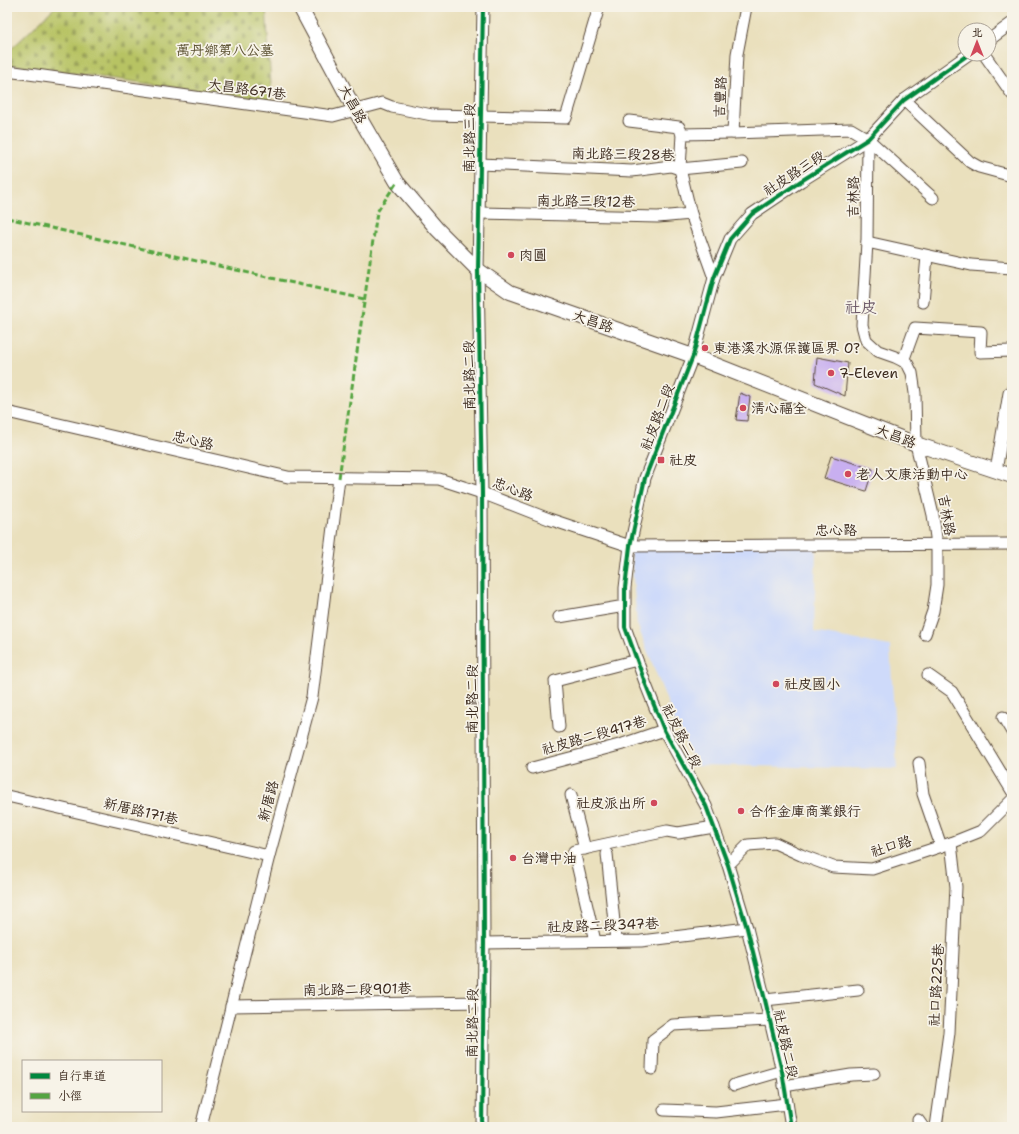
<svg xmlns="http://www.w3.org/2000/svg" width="1019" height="1134" viewBox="0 0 1019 1134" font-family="'Shantell Sans','LXGW WenKai TC',sans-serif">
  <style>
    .built { fill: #cedafa }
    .cemetery { fill: url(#cemetery-stones); stroke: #797641 }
    .building { fill: #c8aff0 }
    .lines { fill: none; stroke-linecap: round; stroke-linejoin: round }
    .minor-casing { stroke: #554536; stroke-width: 13 }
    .major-casing { stroke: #554536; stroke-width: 16 }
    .minor { stroke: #fff; stroke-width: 11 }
    .major { stroke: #fff; stroke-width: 14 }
    .quiet { stroke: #54a441; stroke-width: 3; stroke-dasharray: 6 3; stroke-linecap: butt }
    .cycleway-casing { stroke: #f7f3e8; stroke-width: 6 }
    .cycleway { stroke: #00873e; stroke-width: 4 }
    .poi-dot { fill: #d1495b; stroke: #f7f3e8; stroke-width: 1.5 }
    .labels { text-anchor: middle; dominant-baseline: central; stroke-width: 3.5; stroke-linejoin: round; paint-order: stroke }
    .park-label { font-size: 14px; fill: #5a5030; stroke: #f7f3e8 }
    .street-label { font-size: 14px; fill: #3b2a1e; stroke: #f7f3e8 }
    .poi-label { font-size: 14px; fill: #3b2a1e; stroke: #f7f3e8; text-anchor: start }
    .quarter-label { font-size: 16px; fill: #6c5968; stroke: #f7f3e8 }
  </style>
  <defs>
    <pattern id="cemetery-stones" width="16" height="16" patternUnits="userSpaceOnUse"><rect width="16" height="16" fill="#b7c364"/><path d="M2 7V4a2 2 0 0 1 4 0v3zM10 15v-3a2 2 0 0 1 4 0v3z" fill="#969f52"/></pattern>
  </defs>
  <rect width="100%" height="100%" fill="#f7f3e8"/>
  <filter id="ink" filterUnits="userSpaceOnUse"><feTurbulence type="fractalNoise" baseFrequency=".025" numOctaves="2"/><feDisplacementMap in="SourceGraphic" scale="8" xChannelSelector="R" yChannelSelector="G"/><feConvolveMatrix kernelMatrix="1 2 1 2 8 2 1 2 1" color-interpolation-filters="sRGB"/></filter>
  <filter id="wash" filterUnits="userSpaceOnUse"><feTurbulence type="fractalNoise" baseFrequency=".012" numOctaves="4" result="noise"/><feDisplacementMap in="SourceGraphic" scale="16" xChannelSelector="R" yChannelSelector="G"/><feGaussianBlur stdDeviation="0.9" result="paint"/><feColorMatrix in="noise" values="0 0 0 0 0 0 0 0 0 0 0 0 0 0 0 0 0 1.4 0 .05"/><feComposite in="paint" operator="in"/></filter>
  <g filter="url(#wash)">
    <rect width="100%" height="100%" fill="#eae0bd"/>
    <path class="built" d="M630 542H816L814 632 890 646 897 769 696 765 675 722 637 624Z"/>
    <path class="cemetery" d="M55 7H266L272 101 7 64V53Z"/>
    <g id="blocks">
      <g class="building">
        <path d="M817 357 848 363 845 396 815 383Z"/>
        <path d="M740 393 750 397 747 421 736 420Z"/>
        <path d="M831 456 873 469 866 491 824 478Z"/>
      </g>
    </g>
  </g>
  <g filter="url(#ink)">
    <use href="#blocks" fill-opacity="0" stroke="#554536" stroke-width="1"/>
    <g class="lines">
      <defs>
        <g id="minor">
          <path d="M989 40 1012 23"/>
          <path d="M984 54 1012 94"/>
          <path d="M7 71 333 116 382 103 392 107 432 115 566 118 599 7"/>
          <path d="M904 100 970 162 979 167 1012 176"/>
          <path d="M629 121 679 127 682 134"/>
          <path d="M733 133 851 129 868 139 933 198"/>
          <path d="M868 139 867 242 862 325 866 340 878 351 895 357 907 363 912 373 915 393 916 444 933 515 937 545V585L933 611 925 634"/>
          <path d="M480 164 632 171 671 166 680 169 742 163"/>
          <path d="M479 213 658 217 691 214"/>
          <path d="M867 242 971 265 1012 268"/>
          <path d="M714 278 691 214 680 169 682 134 733 133 737 54 746 7"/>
          <path d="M923 302 927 256"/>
          <path d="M903 361 915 328 981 332 980 352 1012 351"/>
          <path d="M7 412 288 477 439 479 482 493 549 519 630 546 1012 544"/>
          <path d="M996 471 1009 393"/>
          <path d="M559 617 625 606"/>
          <path d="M928 675 952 692 1012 791"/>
          <path d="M1003 717 1012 732"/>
          <path d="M559 727 555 681 637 660"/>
          <path d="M919 763 923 794 941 846"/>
          <path d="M532 768 623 744 664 730"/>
          <path d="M571 795 585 849"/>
          <path d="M7 796 269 856"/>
          <path d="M607 854 616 941"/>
          <path d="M728 865 748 845 775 843 801 855 833 867 872 869 951 843 981 831 1012 800"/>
          <path d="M595 941 574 851 667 831 678 833 714 827"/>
          <path d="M484 943 641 941 747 928"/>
          <path d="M765 1000 858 990"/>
          <path d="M231 1006 483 1002"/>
          <path d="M652 1069 653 1040 673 1025 770 1020"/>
          <path d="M734 1085 782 1071"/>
          <path d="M784 1086 851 1075 874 1074"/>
          <path d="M664 1110 716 1112 787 1104"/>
          <path d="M918 1120 923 1127"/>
          <path d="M201 1127 269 856 312 697 339 478"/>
          <path d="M482 1127 484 943 482 493 478 270 483 7"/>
          <path d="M791 1127 782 1071 765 1000 747 928 728 865 706 806 664 730 646 685 625 627V588L630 546 645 478 693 356 714 278 730 239 752 214 801 181 868 139 904 100 969 54"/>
          <path d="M936 1127 949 1033 956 887 951 843"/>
        </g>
        <path id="major" d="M300 7 355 110 397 182 437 229 478 270 510 292 693 356 916 444 1012 476"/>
      </defs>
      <use href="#minor" class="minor-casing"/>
      <use href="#major" class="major-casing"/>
      <use href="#minor" class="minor"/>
      <use href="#major" class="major"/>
      <g class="quiet">
        <path d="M7 218 364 299"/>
        <path d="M339 478 377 212 397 182"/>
      </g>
      <defs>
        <g id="cycleway">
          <path d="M482 1127 484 943 482 493 478 270 483 7"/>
          <path d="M791 1127 782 1071 765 1000 747 928 728 865 706 806 664 730 646 685 625 627V588L630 546 645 478 693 356 714 278 730 239 752 214 801 181 868 139 904 100 969 54"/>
        </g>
      </defs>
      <use href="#cycleway" class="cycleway-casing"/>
      <use href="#cycleway" class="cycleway"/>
    </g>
  </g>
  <g class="poi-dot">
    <circle cx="511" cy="255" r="4"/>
    <circle cx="705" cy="348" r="4"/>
    <circle cx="831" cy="373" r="4"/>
    <circle cx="743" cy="408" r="4"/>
    <rect x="657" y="456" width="8" height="8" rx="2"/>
    <circle cx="848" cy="474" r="4"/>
    <circle cx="776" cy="684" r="4"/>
    <circle cx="654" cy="803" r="4"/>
    <circle cx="741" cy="811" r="4"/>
    <circle cx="513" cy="858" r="4"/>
  </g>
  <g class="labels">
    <g class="park-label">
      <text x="225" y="50">萬丹鄉第八公墓</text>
    </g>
    <g class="street-label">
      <text transform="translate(247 89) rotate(8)">大昌路671巷</text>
      <text transform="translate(720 97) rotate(-87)">吉豐路</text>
      <text transform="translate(353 104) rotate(61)">大昌路</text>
      <text transform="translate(469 138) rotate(-89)">南北路三段</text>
      <text transform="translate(623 154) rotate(1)">南北路三段28巷</text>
      <text transform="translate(794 173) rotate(-33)">社皮路三段</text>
      <text transform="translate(853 197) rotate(-89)">吉林路</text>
      <text transform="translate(586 201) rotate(1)">南北路三段12巷</text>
      <text transform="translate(593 321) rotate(19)">大昌路</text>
      <text transform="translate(469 375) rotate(-91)">南北路二段</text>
      <text transform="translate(657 417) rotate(-69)">社皮路二段</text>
      <text transform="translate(896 436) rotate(21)">大昌路</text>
      <text transform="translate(193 440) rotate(13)">忠心路</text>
      <text transform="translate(513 489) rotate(21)">忠心路</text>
      <text transform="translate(947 515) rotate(80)">吉林路</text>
      <text x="836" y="530">忠心路</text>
      <text transform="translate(472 699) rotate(-90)">南北路二段</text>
      <text transform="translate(594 735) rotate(-16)">社皮路二段417巷</text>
      <text transform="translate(682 736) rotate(63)">社皮路二段</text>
      <text transform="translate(268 801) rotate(-75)">新厝路</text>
      <text transform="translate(141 811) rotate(13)">新厝路171巷</text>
      <text transform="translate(891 846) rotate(-17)">社口路</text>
      <text transform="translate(603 925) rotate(-2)">社皮路二段347巷</text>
      <text transform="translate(936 985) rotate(-87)">社口路225巷</text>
      <text transform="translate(357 989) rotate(-1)">南北路二段901巷</text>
      <text transform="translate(472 1023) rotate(-89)">南北路二段</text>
      <text transform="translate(786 1044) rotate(78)">社皮路二段</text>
    </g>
    <g class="poi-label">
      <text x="519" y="255">肉圓</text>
      <text x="713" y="348">東港溪水源保護區界 0?</text>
      <text x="839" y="373">7-Eleven</text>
      <text x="751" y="408">清心福全</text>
      <text x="669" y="460">社皮</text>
      <text x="856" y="474">老人文康活動中心</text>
      <text x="784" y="684">社皮國小</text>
      <text x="646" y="803" text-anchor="end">社皮派出所</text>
      <text x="749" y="811">合作金庫商業銀行</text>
      <text x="521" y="858">台灣中油</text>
    </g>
    <g class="quarter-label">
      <text x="861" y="307">社皮</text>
    </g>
  </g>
  <rect width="1019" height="1134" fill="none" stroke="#f7f3e8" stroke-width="24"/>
  <rect x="22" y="1060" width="140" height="52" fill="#f7f3e8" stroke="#aca397"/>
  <rect x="30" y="1073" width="20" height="6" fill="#00873e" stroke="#aca397"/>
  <text x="58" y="1080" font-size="12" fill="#3b2a1e">自行車道</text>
  <rect x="30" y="1093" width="20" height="6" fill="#54a441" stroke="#aca397"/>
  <text x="58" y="1100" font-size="12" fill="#3b2a1e">小徑</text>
  <g transform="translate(977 42)"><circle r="19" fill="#f7f3e8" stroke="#aca397"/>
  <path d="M0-3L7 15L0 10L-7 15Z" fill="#d1495b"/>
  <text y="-6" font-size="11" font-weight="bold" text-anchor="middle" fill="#3b2a1e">北</text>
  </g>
</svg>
